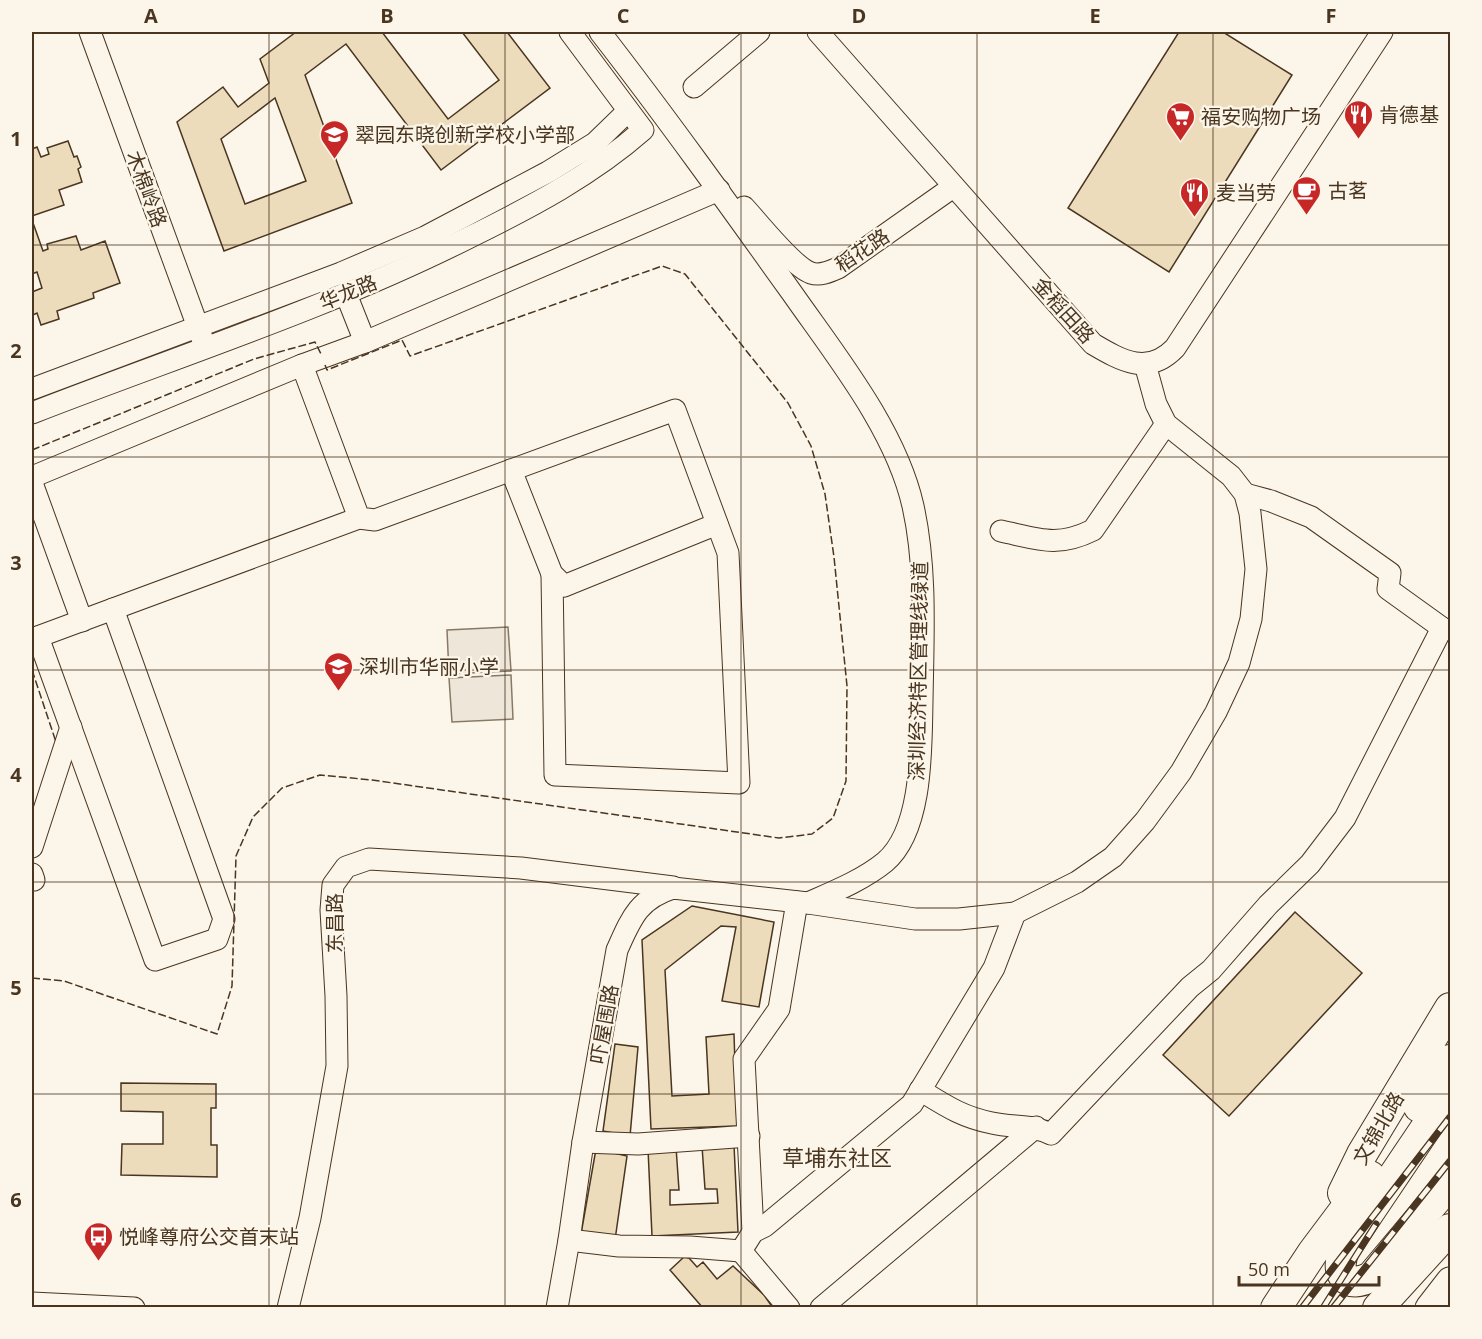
<svg xmlns="http://www.w3.org/2000/svg" width="1482" height="1339" viewBox="0 0 1482 1339" font-family="'Open Sans','Noto Sans SC',sans-serif">
  <style>
    .green { fill: #ede6d9; stroke: #887966; stroke-width: 1.5 }
    .building { fill: #ecdcbc; stroke: #4a3520; stroke-width: 1.5; fill-rule: evenodd }
    .lines { fill: none; stroke-linecap: round; stroke-linejoin: round }
    .minor-casing { stroke: #4a3520; stroke-width: 23 }
    .major-casing { stroke: #4a3520; stroke-width: 29 }
    .highway-casing { stroke: #4a3520; stroke-width: 32 }
    .minor { stroke: #fbf6e9; stroke-width: 21 }
    .major { stroke: #fbf6e9; stroke-width: 27 }
    .highway { stroke: #fbf6e9; stroke-width: 30 }
    .rail-casing { stroke: #4a3520; stroke-width: 7 }
    .rail { stroke: #fbf6e9; stroke-width: 4.5; stroke-dasharray: 14; stroke-linecap: butt }
    .fence { stroke: #4a3520; stroke-width: 1.5; stroke-dasharray: 8 3; stroke-linecap: butt }
    .grid { fill: none; stroke: #4a3520; stroke-width: 1.5; stroke-opacity: 0.55 }
    .labels { text-anchor: middle; dominant-baseline: central; stroke-width: 4.5; stroke-linejoin: round; paint-order: stroke }
    .poi-label { font-size: 20px; fill: #4a3520; stroke: #fbf6e9; text-anchor: start }
    .street-label { font-size: 20px; fill: #4a3520; stroke: #fbf6e9 }
    .quarter-label { font-size: 22px; fill: #4a3520; stroke: #fbf6e9 }
    .neatline { fill: none; stroke: #4a3520; stroke-width: 2 }
    .grid-label { font-size: 20px; text-anchor: middle; font-weight: bold; fill: #4a3520 }
  </style>
  <rect width="100%" height="100%" fill="#fbf6e9"/>
  <g class="green">
    <path d="M508 627 511 671 449 674 447 630Z"/>
    <path d="M511 675 513 719 452 722 449 678Z"/>
  </g>
  <g class="building">
    <path d="M296 32H382L448 119 499 80 462 32H507L550 88 441 170 346 44 305 75 352 203 224 251 177 122 223 87 238 107 269 83 260 59ZM275 98 306 181 245 204 221 139Z"/>
    <path d="M1179 32H1223L1292 75 1169 272 1068 208Z"/>
    <path d="M68 141 74 157 77 156 81 167 78 169 82 182 59 190 64 205 32 216V149L37 147 41 157 49 154 47 148Z"/>
    <path d="M32 220 43 251 48 249 47 244 76 236 81 250 105 241 120 283 93 293 94 298 57 311 59 319 41 325 37 313 33 315 32 311V292L42 288 37 272 32 274Z"/>
    <path d="M692 906 774 922 759 1007 722 1001 736 927 721 926 665 970 672 1096 709 1094 706 1037 734 1034 737 1126 651 1129 642 940Z"/>
    <path d="M1295 912 1362 973 1229 1116 1163 1055Z"/>
    <path d="M615 1044 638 1047 630 1136 603 1131Z"/>
    <path d="M121 1083 216 1084V1108H211V1145H217V1177L121 1175 122 1144H163V1112L121 1111Z"/>
    <path d="M734 1145 738 1232 652 1236 648 1149 676 1147 679 1190H670V1205L718 1203 717 1189H705L702 1146Z"/>
    <path d="M596 1149 627 1156 615 1240 581 1234Z"/>
    <path d="M684 1257 689 1258 697 1267 703 1262 717 1279 733 1266 764 1295 773 1308H703L670 1270Z"/>
  </g>
  <g class="lines">
    <defs>
      <g id="minor">
        <path d="M90 32 202 338"/>
        <path d="M600 32C666 117 729 205 792 293 836 356 896 430 913 506 927 569 923 637 922 701 921 747 923 830 885 862 863 880 833 892 808 903"/>
        <path d="M818 32 1093 344C1122 361 1148 376 1175 348L1382 32"/>
        <path d="M694 87 759 32"/>
        <path d="M744 207C758 222 793 267 811 273 820 276 829 272 838 268L953 187"/>
        <path d="M346 294 365 342"/>
        <path d="M302 365 359 518 375 520 675 410 728 553 739 783 555 775 552 574"/>
        <path d="M32 389 341 273 425 237 548 172 595 143 628 111"/>
        <path d="M32 413C178 356 329 308 470 237 531 207 592 175 643 130L570 32"/>
        <path d="M511 470 552 574 564 586 717 524"/>
        <path d="M32 477 302 365 365 342 719 190"/>
        <path d="M32 483 82 621"/>
        <path d="M1245 494 1271 501 1311 517 1390 573 1388 589 1445 630"/>
        <path d="M1001 531C1038 539 1057 548 1093 530L1166 424"/>
        <path d="M38 637 155 960 217 939 224 919 113 609"/>
        <path d="M32 639 359 518"/>
        <path d="M32 847 71 727"/>
        <path d="M32 874 34 880"/>
        <path d="M920 1090C946 1106 962 1117 992 1123 1014 1128 1030 1124 1051 1134L1190 987 1211 970 1268 905 1310 864 1345 818 1442 628"/>
        <path d="M583 1142 638 1144 749 1136"/>
        <path d="M753 1232 744 1059 779 1009 797 902"/>
        <path d="M569 1240 619 1246 690 1247 741 1251"/>
        <path d="M32 1303 134 1308"/>
        <path d="M288 1308 310 1218 337 1066 336 996 331 910 333 885 346 867 369 859 521 868 673 887"/>
        <path d="M557 1308 569 1240 583 1142 617 950C631 919 638 899 673 888L808 903 915 919H959L1015 913 1077 882 1113 857 1145 821 1181 772 1216 712 1239 663 1251 619 1256 569 1250 513 1245 494 1231 476 1166 424 1156 404 1145 364"/>
        <path d="M789 1308 741 1251 753 1232 765 1226 912 1104 994 968 1015 913"/>
        <path d="M821 1308 1036 1127"/>
      </g>
      <path id="major" d="M1429 1308 1450 1281"/>
      <g id="highway">
        <path d="M1450 1092 1345 1248C1333 1273 1347 1291 1372 1276L1450 1183"/>
        <path d="M1419 1107 1450 1060"/>
        <path d="M1343 1193 1362 1154 1450 1008"/>
        <path d="M1276 1308 1313 1252 1370 1176"/>
        <path d="M1378 1308 1450 1229"/>
      </g>
    </defs>
    <use href="#minor" class="minor-casing"/>
    <use href="#major" class="major-casing"/>
    <use href="#highway" class="highway-casing"/>
    <use href="#minor" class="minor"/>
    <use href="#major" class="major"/>
    <use href="#highway" class="highway"/>
    <defs>
      <g id="rail">
        <path d="M1302 1308 1450 1117"/>
        <path d="M1323 1308 1376 1224"/>
        <path d="M1333 1308 1450 1161"/>
      </g>
    </defs>
    <use href="#rail" class="rail-casing"/>
    <use href="#rail" class="rail"/>
    <g class="fence">
      <path d="M32 450 254 359 315 342 321 354"/>
      <path d="M32 670 56 742"/>
      <path d="M32 978 64 981 217 1034 232 986 236 856 253 817 282 788 320 775 372 780 779 838 812 834 833 818 846 781 847 686 834 557 825 494 811 446 788 403 685 274 662 266 410 356 402 340 327 370 325 365"/>
    </g>
  </g>
  <path class="grid" d="M269 32V1308M505 32V1308M741 32V1308M977 32V1308M1213 32V1308M32 245H1450M32 457H1450M32 670H1450M32 882H1450M32 1094H1450"/>
  <defs>
    <symbol id="restaurant-pin" viewBox="-11 -11 22 30"><path d="M0 17L-7.5 6A9.5 9.5 0 1 1 7.5 6Z" fill="#c62828" stroke="#fbf6e9"/><path d="M-5-6h1v4h1v-4h1v4h1v-4h1v5L-1.5 .5V6h-2V.5L-5-1ZM5-6V6H3V1.5H1.5Q1.5-4 5-6Z" fill="#fff"/></symbol>
    <symbol id="supermarket-pin" viewBox="-11 -11 22 30"><path d="M0 17L-7.5 6A9.5 9.5 0 1 1 7.5 6Z" fill="#c62828" stroke="#fbf6e9"/><path d="M-6-5.5h2.5l.6 2H6L4.5 2H-2.5L-4.4-4H-6ZM-1.5 3.2a1.3 1.3 0 1 0 .1 0ZM3 3.2a1.3 1.3 0 1 0 .1 0Z" fill="#fff"/></symbol>
    <symbol id="school-pin" viewBox="-11 -11 22 30"><path d="M0 17L-7.5 6A9.5 9.5 0 1 1 7.5 6Z" fill="#c62828" stroke="#fbf6e9"/><path d="M0-5L7-2L0 1L-7-2ZM-4 1L0 2.5L4 1V4Q0 6-4 4Z" fill="#fff"/></symbol>
    <symbol id="cafe-pin" viewBox="-11 -11 22 30"><path d="M0 17L-7.5 6A9.5 9.5 0 1 1 7.5 6Z" fill="#c62828" stroke="#fbf6e9"/><path d="M-5.5-4.5H6V0H3Q3 3.5 0 3.5H-2.5Q-5.5 3.5-5.5 0ZM3-3.2v2h1.7v-2ZM-6 4.5H4V6H-6Z" fill="#fff"/></symbol>
    <symbol id="bus-pin" viewBox="-11 -11 22 30"><path d="M0 17L-7.5 6A9.5 9.5 0 1 1 7.5 6Z" fill="#c62828" stroke="#fbf6e9"/><path d="M-5-6H5V4H4V6H2V4H-2V6H-4V4H-5ZM-3.5-4V0h7V-4ZM-3.5 1.2v1.5H-2V1.2ZM2 1.2v1.5H3.5V1.2Z" fill="#fff"/></symbol>
  </defs>
  <g fill-rule="evenodd">
    <use href="#restaurant-pin" x="1342" y="98" width="33" height="45"/>
    <use href="#supermarket-pin" x="1164" y="100" width="33" height="45"/>
    <use href="#school-pin" x="318" y="118" width="33" height="45"/>
    <use href="#cafe-pin" x="1290" y="174" width="33" height="45"/>
    <use href="#restaurant-pin" x="1178" y="176" width="33" height="45"/>
    <use href="#school-pin" x="322" y="650" width="33" height="45"/>
    <use href="#bus-pin" x="82" y="1220" width="33" height="45"/>
  </g>
  <g class="labels">
    <g class="poi-label">
      <text x="1379" y="114">肯德基</text>
      <text x="1201" y="116">福安购物广场</text>
      <text x="355" y="134">翠园东晓创新学校小学部</text>
      <text x="1328" y="190">古茗</text>
      <text x="1216" y="192">麦当劳</text>
      <text x="359" y="666">深圳市华丽小学</text>
      <text x="119" y="1236">悦峰尊府公交首末站</text>
    </g>
    <g class="street-label">
      <text transform="translate(147 189) rotate(70)">木棉岭路</text>
      <text transform="translate(862 250) rotate(-34)">稻花路</text>
      <text transform="translate(348 292) rotate(-22)">华龙路</text>
      <text transform="translate(1064 310) rotate(48)">金稻田路</text>
      <text transform="translate(918 671) rotate(-89)">深圳经济特区管理线绿道</text>
      <text transform="translate(334 923) rotate(-90)">东昌路</text>
      <text transform="translate(604 1024) rotate(-80)">吓屋围路</text>
      <text transform="translate(1378 1128) rotate(-60)">文锦北路</text>
    </g>
    <g class="quarter-label">
      <text x="837" y="1157">草埔东社区</text>
    </g>
  </g>
  <rect width="1482" height="1339" fill="none" stroke="#fbf6e9" stroke-width="66"/>
  <path d="M1239 1276v9h140v-9" fill="none" stroke="#4a3520" stroke-width="3"/>
  <text x="1248" y="1276" font-size="18" fill="#4a3520" stroke="#fbf6e9" stroke-width="4.5" paint-order="stroke">50 m</text>
  <rect x="33" y="33" width="1416" height="1273" class="neatline"/>
  <g class="grid-label">
    <text x="151" y="23">A</text>
    <text x="387" y="23">B</text>
    <text x="623" y="23">C</text>
    <text x="859" y="23">D</text>
    <text x="1095" y="23">E</text>
    <text x="1331" y="23">F</text>
    <text x="16" y="146">1</text>
    <text x="16" y="358">2</text>
    <text x="16" y="570">3</text>
    <text x="16" y="782">4</text>
    <text x="16" y="995">5</text>
    <text x="16" y="1207">6</text>
  </g>
</svg>
